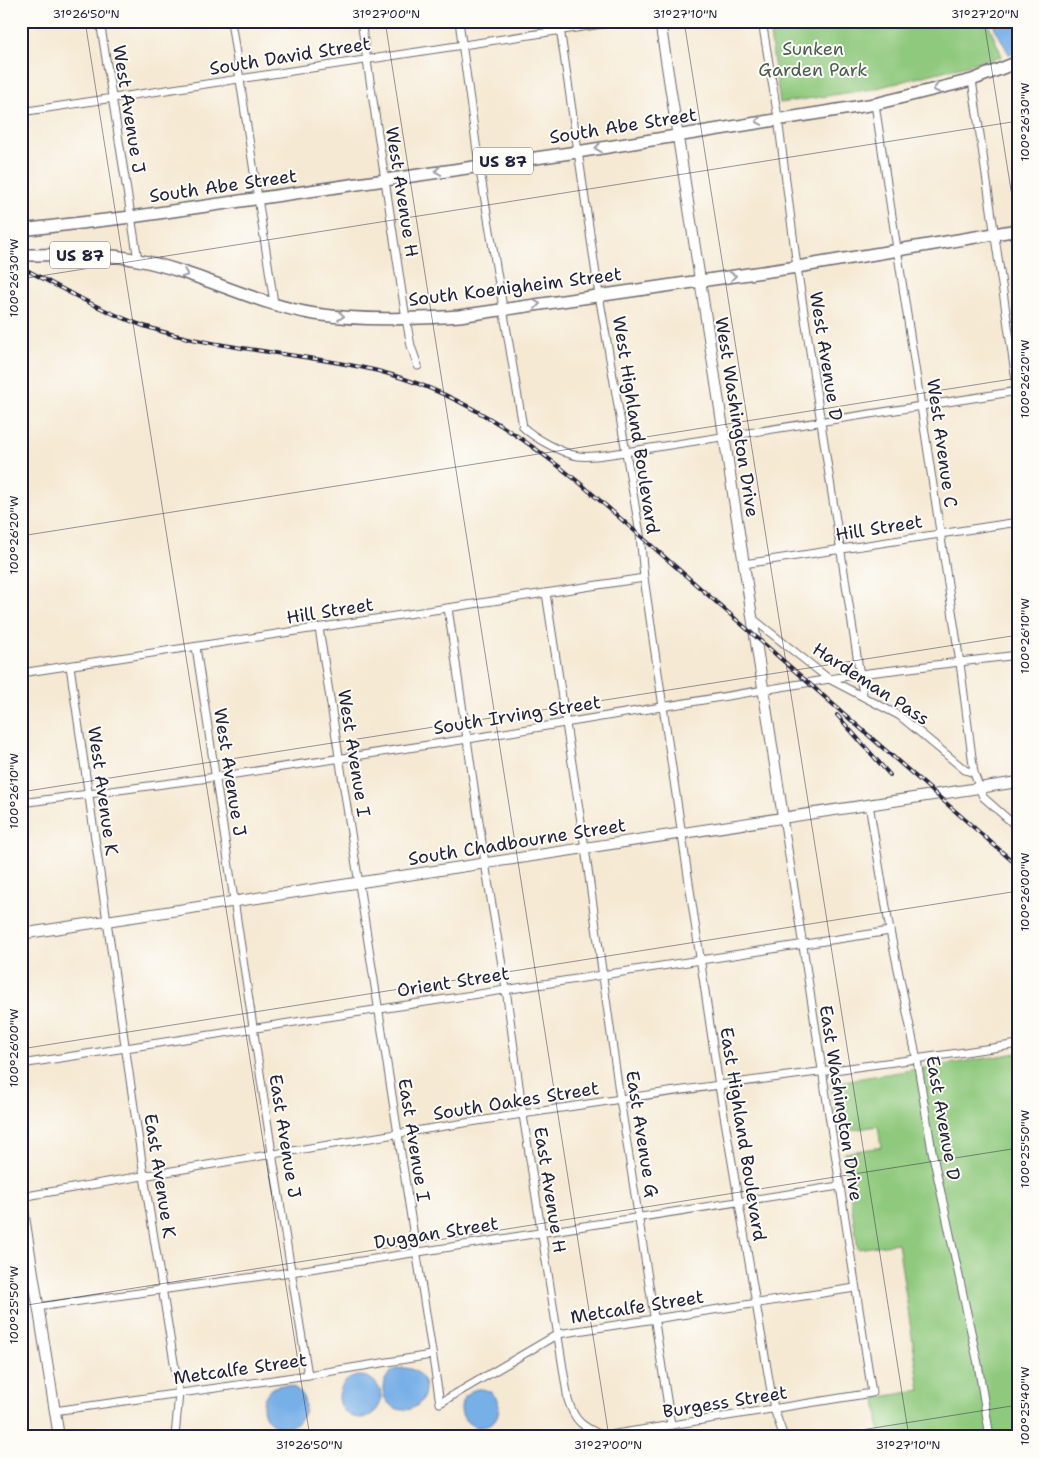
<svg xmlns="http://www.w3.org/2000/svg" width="1039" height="1458" viewBox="0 0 1039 1458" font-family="'Shantell Sans',sans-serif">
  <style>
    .green { fill: #8fc97d; stroke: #58765c }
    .water { fill: #77afe7; stroke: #4c6891 }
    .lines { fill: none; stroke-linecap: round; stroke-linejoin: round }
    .street-casing { stroke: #6c6870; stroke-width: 9 }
    .secondary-casing { stroke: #6c6870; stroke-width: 12 }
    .primary-casing { stroke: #6c6870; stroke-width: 14 }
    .street { stroke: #fff; stroke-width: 7 }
    .secondary { stroke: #fff; stroke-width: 10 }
    .primary { stroke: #fff; stroke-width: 11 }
    .rail-casing { stroke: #22223b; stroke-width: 4 }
    .rail { stroke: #fdfcf7; stroke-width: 2; stroke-dasharray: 5.5; stroke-linecap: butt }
    .oneway { stroke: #9c9ca7 }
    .ticks { fill: none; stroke: #22223b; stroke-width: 1; stroke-opacity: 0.45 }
    .labels { text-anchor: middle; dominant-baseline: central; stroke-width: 4; stroke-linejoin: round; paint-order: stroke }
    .shield { fill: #fdfcf7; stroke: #646373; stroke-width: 1 }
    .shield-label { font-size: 16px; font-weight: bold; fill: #22223b }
    .park-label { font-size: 18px; fill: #485c52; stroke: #fdfcf7 }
    .street-label { font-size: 18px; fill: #22223b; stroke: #fdfcf7 }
    .neatline { fill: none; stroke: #22223b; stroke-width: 2 }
    .ticks-label { font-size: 12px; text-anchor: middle; fill: #22223b }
  </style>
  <rect width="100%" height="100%" fill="#fdfcf7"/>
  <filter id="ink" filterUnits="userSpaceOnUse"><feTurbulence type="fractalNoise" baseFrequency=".02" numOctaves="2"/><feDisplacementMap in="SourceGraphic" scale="10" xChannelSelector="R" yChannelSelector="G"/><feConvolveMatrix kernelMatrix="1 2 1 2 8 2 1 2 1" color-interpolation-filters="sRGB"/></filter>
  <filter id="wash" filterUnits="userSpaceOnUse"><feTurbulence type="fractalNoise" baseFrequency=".0096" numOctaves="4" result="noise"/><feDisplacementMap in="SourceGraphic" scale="20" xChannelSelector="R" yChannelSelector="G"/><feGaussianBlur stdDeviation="1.12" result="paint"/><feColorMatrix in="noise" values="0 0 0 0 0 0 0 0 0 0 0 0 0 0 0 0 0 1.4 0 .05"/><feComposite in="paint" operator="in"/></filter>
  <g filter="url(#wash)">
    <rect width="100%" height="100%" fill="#f5e9d3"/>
    <g class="green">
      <path d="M768 21H987L1002 56 873 89 780 103Z"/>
      <path d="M1018 1053V1437H880L876 1398 920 1390 898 1243 858 1249 844 1153 881 1147 878 1126 840 1132 830 1083Z"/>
    </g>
    <g class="water">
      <path d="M991 21H1018V51L1009 54Z"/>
      <circle cx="404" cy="1389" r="21"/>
      <circle cx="360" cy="1397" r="21"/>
      <circle cx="284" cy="1406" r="21"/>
      <circle cx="480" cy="1408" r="19"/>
      <path d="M477 1429 484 1432 488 1437H467L470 1432Z"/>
    </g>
  </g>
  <g filter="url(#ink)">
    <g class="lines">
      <defs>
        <g id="street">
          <path d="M100 21 138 260"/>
          <path d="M231 21 274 303"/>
          <path d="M361 21 406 319 411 346 418 366"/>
          <path d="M459 21 479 165 523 427C533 437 563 454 578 456 592 458 610 454 625 452L1018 391"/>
          <path d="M559 21 599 295 640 534 644 578 719 1086 774 1409 784 1437"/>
          <path d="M762 21 778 118 797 267 863 695"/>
          <path d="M972 80 1018 394"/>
          <path d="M875 104 960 663 974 773 983 797 1018 828"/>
          <path d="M21 112 622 21"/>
          <path d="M744 564 1018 522"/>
          <path d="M546 593 585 848 620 1099 671 1425"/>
          <path d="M448 608 485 863 506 989 523 1115 568 1400C575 1422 582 1426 603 1436L872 1393 783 817"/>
          <path d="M752 618 829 679 900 716 965 770 974 773"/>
          <path d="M319 628 440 1403 558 1334 855 1288"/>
          <path d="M196 647 272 1153 308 1375"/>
          <path d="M70 666 144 1176 179 1393 175 1437"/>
          <path d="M21 673 644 578"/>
          <path d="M21 803 216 777 468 739 860 674 1018 655"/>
          <path d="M869 804 890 931 917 1060 932 1151 978 1364 990 1437"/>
          <path d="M21 1064 890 931"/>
          <path d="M21 1197C221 1162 421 1129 621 1099 753 1079 886 1065 1018 1044"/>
          <path d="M37 1307 291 1272 839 1186"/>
          <path d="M54 1411 308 1375 431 1355"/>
        </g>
        <g id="secondary">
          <path d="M660 21 783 817"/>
          <path d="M21 934 1018 782"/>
          <path d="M21 1198 59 1437"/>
        </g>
        <g id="primary">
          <path d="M21 230 131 217 577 152 875 104 972 80 1018 62"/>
          <path d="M21 255C60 255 100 252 138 260 199 272 254 304 315 314 363 321 411 319 459 316L797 267 1018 230"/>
        </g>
      </defs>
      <use href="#street" class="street-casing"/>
      <use href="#secondary" class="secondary-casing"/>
      <use href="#primary" class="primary-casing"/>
      <use href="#street" class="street"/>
      <use href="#secondary" class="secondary"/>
      <use href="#primary" class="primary"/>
      <defs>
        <g id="rail">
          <path d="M21 267C61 288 101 311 144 326 219 351 301 352 378 371 456 391 520 434 581 484L1018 866"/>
          <path d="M837 715 890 775"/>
        </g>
      </defs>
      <use href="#rail" class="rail-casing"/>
      <use href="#rail" class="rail"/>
    </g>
    <defs><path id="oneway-chevron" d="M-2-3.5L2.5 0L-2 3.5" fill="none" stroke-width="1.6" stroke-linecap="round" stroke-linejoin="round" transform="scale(1.25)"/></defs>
    <g class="oneway">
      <use href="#oneway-chevron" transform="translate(936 89) rotate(166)"/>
      <use href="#oneway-chevron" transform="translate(759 121) rotate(170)"/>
      <use href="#oneway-chevron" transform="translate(598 148) rotate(171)"/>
      <use href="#oneway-chevron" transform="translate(438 171) rotate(171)"/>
      <use href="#oneway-chevron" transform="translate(185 274) rotate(21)"/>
      <use href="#oneway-chevron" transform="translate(733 276) rotate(-8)"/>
      <use href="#oneway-chevron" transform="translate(537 304) rotate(-8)"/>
      <use href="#oneway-chevron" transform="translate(341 316) rotate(5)"/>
    </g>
  </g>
  <path class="ticks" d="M85 21 310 1437M385 21 609 1437M684 21 909 1437M984 21 1018 234M21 22 26 21M21 279 1018 121M21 536 1018 378M21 792 1018 635M21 1049 1018 891M21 1306 1018 1148M817 1437 1018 1405"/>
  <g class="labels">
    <g class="shield">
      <rect x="473" y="147.5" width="60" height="27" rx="4"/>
      <rect x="50" y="241.5" width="60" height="27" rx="4"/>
    </g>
    <g class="shield-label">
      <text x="503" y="161">US 87</text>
      <text x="80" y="255">US 87</text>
    </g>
    <g class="park-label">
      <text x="813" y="49">Sunken<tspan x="813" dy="21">Garden Park</tspan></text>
    </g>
    <g class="street-label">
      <text transform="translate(290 56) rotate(-9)">South David Street</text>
      <text transform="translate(129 109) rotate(81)">West Avenue J</text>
      <text transform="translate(623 126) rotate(-9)">South Abe Street</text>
      <text transform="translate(223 186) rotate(-8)">South Abe Street</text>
      <text transform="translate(402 192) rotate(81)">West Avenue H</text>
      <text transform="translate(515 287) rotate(-7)">South Koenigheim Street</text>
      <text transform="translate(826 356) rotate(81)">West Avenue D</text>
      <text transform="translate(737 417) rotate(81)">West Washington Drive</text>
      <text transform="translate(636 425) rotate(81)">West Highland Boulevard</text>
      <text transform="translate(942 443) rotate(82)">West Avenue C</text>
      <text transform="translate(879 528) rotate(-9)">Hill Street</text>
      <text transform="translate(330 611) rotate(-9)">Hill Street</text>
      <text transform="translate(871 684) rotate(33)">Hardeman Pass</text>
      <text transform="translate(517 715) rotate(-9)">South Irving Street</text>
      <text transform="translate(354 753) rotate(81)">West Avenue I</text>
      <text transform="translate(230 772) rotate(81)">West Avenue J</text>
      <text transform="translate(103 791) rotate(82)">West Avenue K</text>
      <text transform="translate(517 842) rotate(-9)">South Chadbourne Street</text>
      <text transform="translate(453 982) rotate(-9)">Orient Street</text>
      <text transform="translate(516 1101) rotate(-9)">South Oakes Street</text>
      <text transform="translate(841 1103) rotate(81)">East Washington Drive</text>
      <text transform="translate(943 1118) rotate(80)">East Avenue D</text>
      <text transform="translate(642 1134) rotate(81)">East Avenue G</text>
      <text transform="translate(743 1134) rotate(81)">East Highland Boulevard</text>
      <text transform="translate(285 1136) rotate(81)">East Avenue J</text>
      <text transform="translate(414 1140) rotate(81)">East Avenue I</text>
      <text transform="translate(160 1176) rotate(81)">East Avenue K</text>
      <text transform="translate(550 1190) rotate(81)">East Avenue H</text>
      <text transform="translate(436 1233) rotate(-9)">Duggan Street</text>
      <text transform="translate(637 1307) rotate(-9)">Metcalfe Street</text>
      <text transform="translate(240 1369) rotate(-8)">Metcalfe Street</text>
      <text transform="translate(725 1402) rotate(-9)">Burgess Street</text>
    </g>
  </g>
  <rect width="1039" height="1458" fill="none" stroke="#fdfcf7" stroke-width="55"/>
  <rect x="28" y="28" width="984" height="1402" class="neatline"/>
  <g class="ticks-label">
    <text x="86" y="18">31°26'50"N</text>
    <text x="386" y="18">31°27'00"N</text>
    <text x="685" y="18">31°27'10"N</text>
    <text x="985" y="18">31°27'20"N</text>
    <text transform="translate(1025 122) rotate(-90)" y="4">100°26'30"W</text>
    <text transform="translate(14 278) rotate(-90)" y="4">100°26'30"W</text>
    <text transform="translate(1025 379) rotate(-90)" y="4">100°26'20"W</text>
    <text transform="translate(14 535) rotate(-90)" y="4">100°26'20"W</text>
    <text transform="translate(1025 636) rotate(-90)" y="4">100°26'10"W</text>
    <text transform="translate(14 791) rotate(-90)" y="4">100°26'10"W</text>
    <text transform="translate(1025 892) rotate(-90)" y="4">100°26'00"W</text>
    <text transform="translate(14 1048) rotate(-90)" y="4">100°26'00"W</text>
    <text transform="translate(1025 1149) rotate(-90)" y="4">100°25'50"W</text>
    <text transform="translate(14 1305) rotate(-90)" y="4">100°25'50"W</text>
    <text transform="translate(1025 1406) rotate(-90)" y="4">100°25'40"W</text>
    <text x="309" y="1449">31°26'50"N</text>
    <text x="608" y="1449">31°27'00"N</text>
    <text x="908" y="1449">31°27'10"N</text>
  </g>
</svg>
